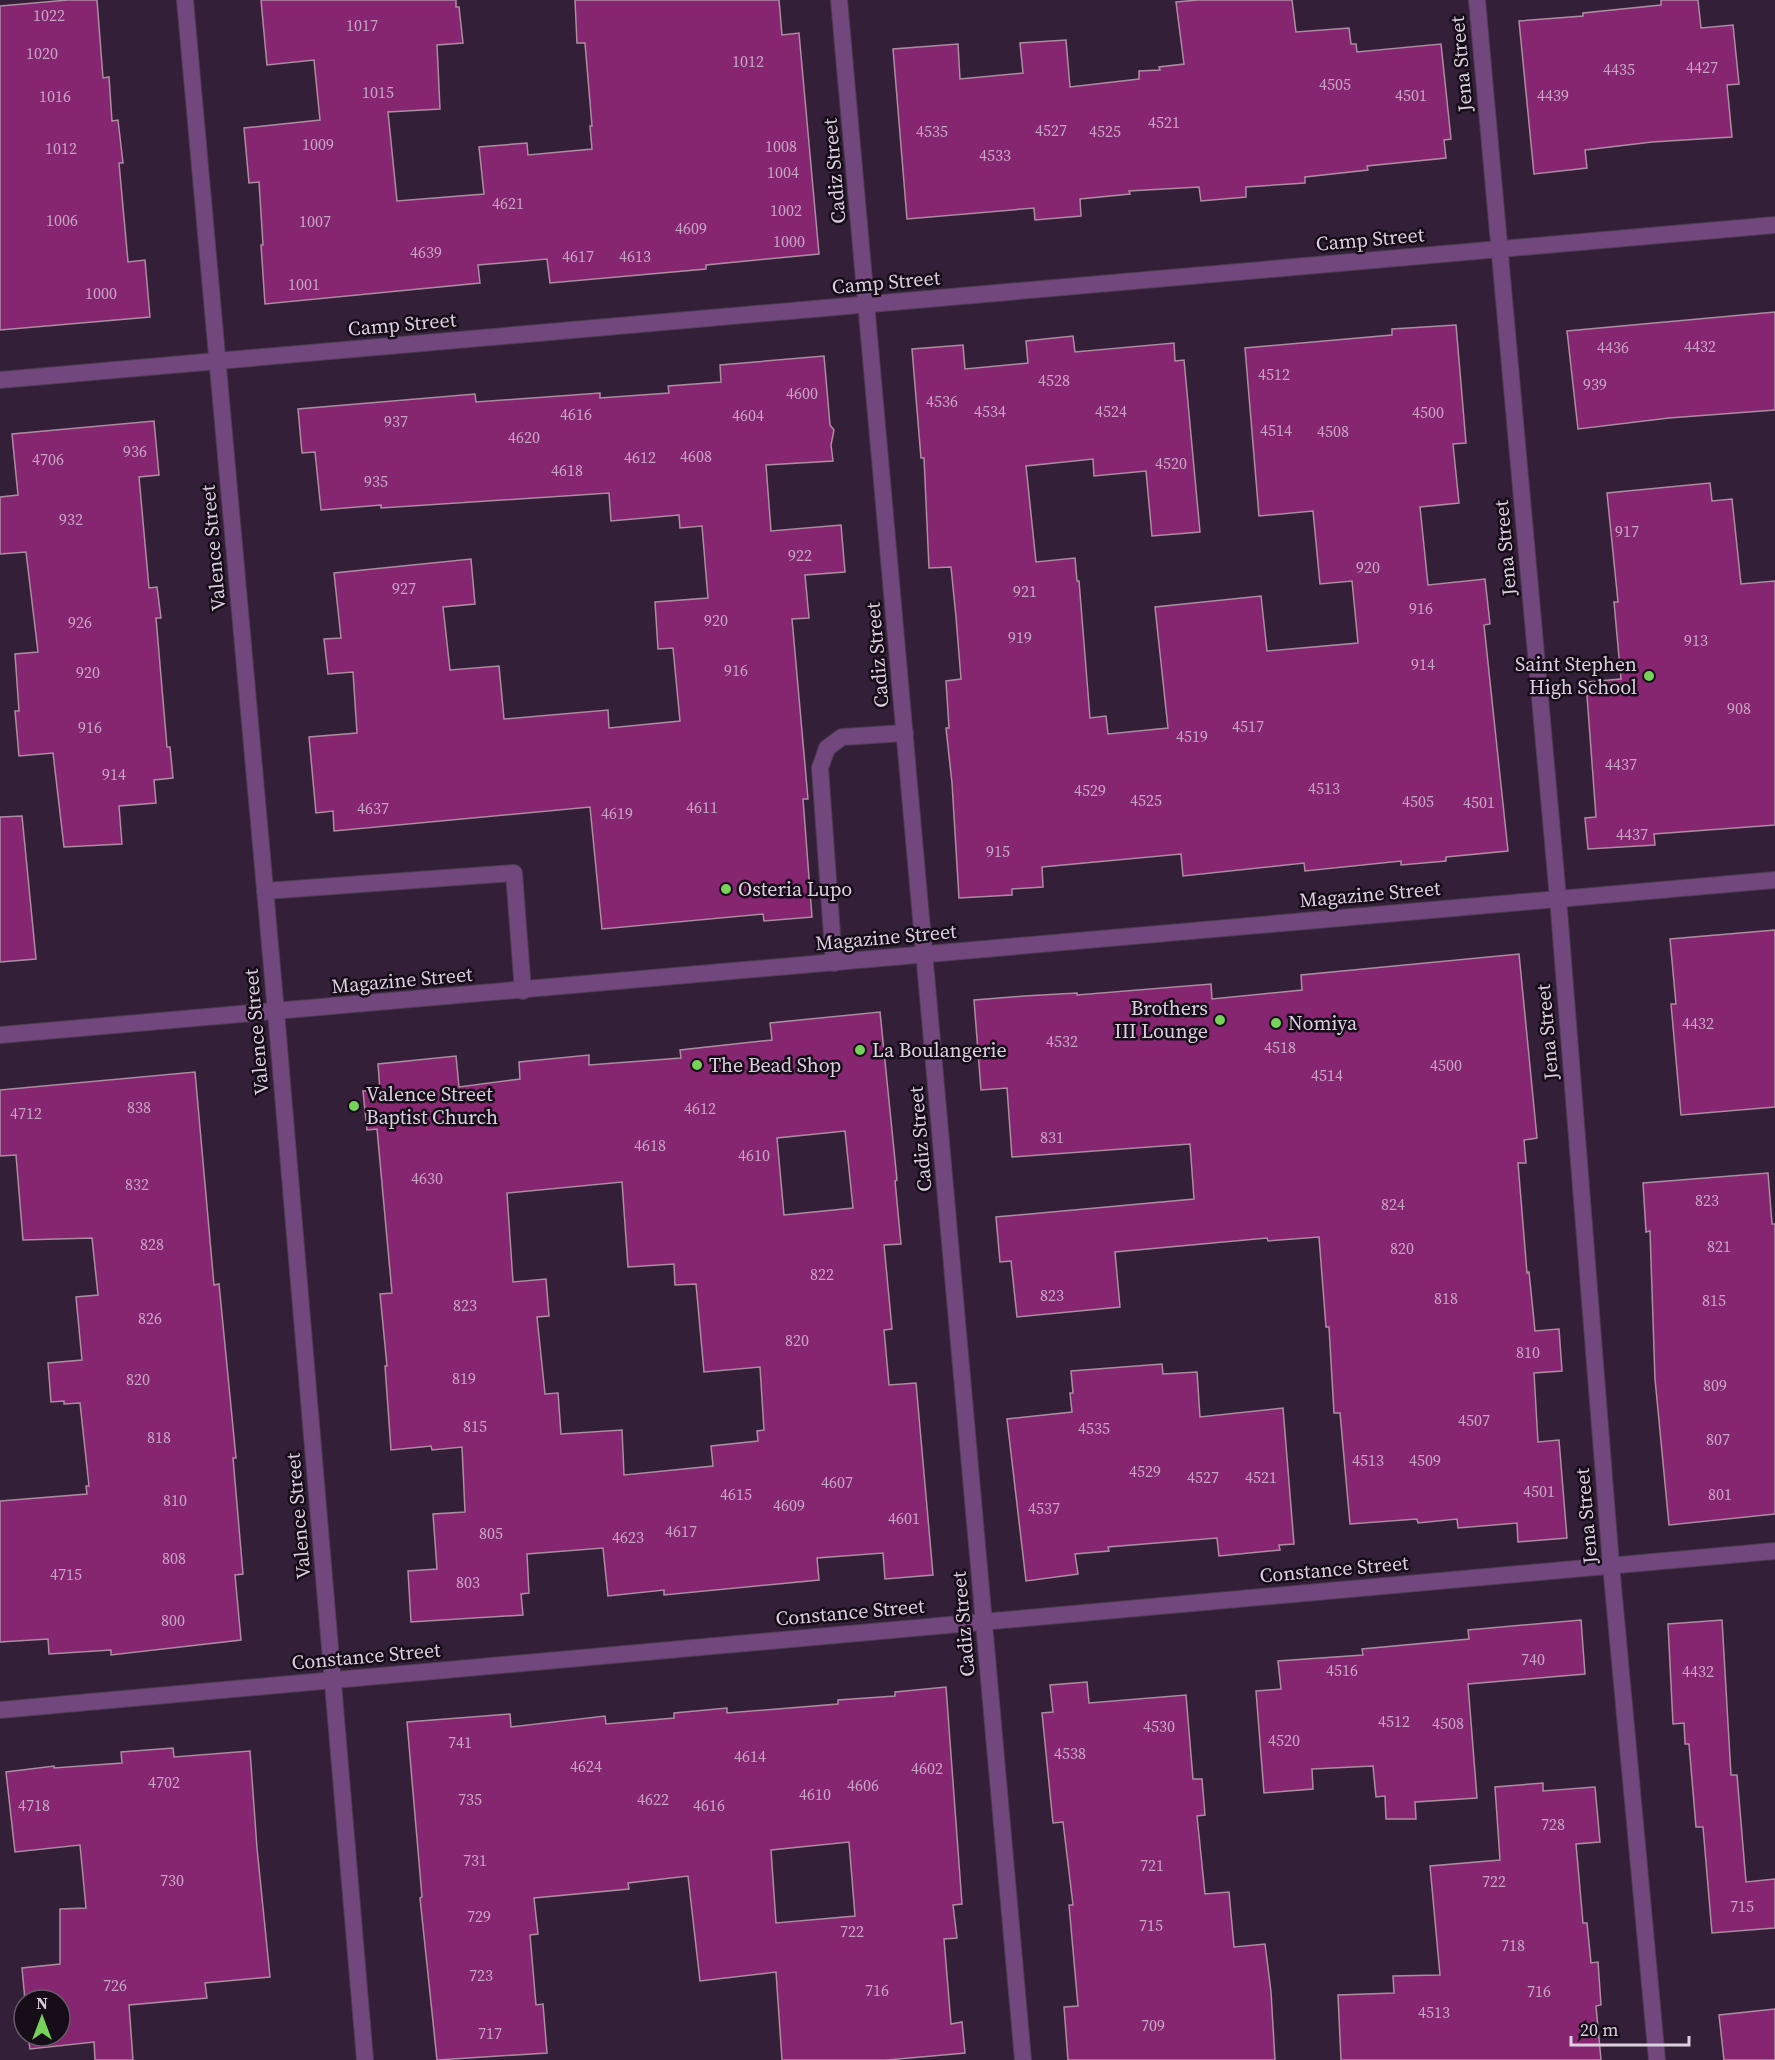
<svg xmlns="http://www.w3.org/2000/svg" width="1775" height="2060" viewBox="0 0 1775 2060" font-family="'Source Serif 4',serif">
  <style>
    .building { fill: #862570; stroke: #ad8ca2; stroke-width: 1.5; fill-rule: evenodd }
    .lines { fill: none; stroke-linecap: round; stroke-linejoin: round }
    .service-casing { stroke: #4e3c53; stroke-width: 18 }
    .minor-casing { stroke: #4e3c53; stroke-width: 18 }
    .tertiary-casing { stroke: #4e3c53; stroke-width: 18 }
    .service { stroke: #71477d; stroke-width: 16 }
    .minor { stroke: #71477d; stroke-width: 16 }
    .tertiary { stroke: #71477d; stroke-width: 16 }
    .poi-dot { fill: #77d259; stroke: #160d18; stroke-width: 2 }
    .labels { text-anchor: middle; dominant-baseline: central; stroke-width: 5; stroke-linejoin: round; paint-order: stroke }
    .number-label { font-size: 16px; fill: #c6a5c4 }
    .street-label { font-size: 20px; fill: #dcd0e0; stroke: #160d18 }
    .poi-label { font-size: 20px; fill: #dcd0e0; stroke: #160d18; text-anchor: start }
  </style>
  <rect width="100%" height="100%" fill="#332038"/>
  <g class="building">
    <path d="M68 0H97L103 78 109 77 112 121 118 120 123 163H119L128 262 145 260 150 317 0 330V6Z"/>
    <path d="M261 0H456V7H459L463 43 437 45 440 109 388 112 397 201 484 194 479 147 527 143 528 155 592 149 590 126H592L585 43H577L575 0H779L782 35 799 33 819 254 706 265V269L550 283 547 259 478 265 480 283 265 304 261 245H263L259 182 249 183 244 128 320 120 314 60 267 65Z"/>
    <path d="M1198 0H1292L1296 32 1349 28 1351 44H1356L1357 52 1441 44 1451 139 1444 140 1446 158 1367 166 1368 170 1305 177V183L1246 187V197L1201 201 1199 187 1129 191 1130 194 1080 199 1081 216 1035 220 1034 208 907 219 893 49 958 44 960 79 1023 73 1020 43 1066 40 1070 87 1139 79V71L1160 70 1159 67 1184 64 1176 2Z"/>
    <path d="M1661 0H1698L1701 28 1733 25 1739 84 1727 85 1732 137 1652 142 1585 150 1587 168 1534 174 1519 21 1583 16V13L1661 5Z"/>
    <path d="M1775 312V410L1669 418 1578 429 1567 331Z"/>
    <path d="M1456 325 1466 443 1453 444 1459 503 1420 507 1428 585 1485 579 1490 624 1484 625 1508 851 1446 857V861L1401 865V861L1305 871 1304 863 1183 876 1181 854 1042 867 1043 887 1012 889V895L959 898 952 783 946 728H949L946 681 961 679 956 617 951 567 929 568 924 458H921L912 349 963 345 965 369 1028 363 1026 341 1073 336 1075 352 1174 343 1175 361 1184 360 1200 532 1152 536 1146 471 1094 476 1093 459 1026 466 1036 562 1075 558 1077 581H1079L1090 718 1106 716 1108 734 1168 728 1155 607 1261 596 1267 651 1358 643 1352 581 1320 584 1313 511 1259 516 1245 348 1392 335V329Z"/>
    <path d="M824 356 830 425 834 430 831 445 833 461 766 465 771 531 841 525 845 572 805 575 809 618 792 619 808 799H803L812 917 764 921 763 914 602 929 590 807 334 831 333 811 316 813 309 737 357 733 353 672 328 674 324 639 341 638 334 573 471 559 475 604 443 607 450 670 499 666 504 719 608 710 609 728 680 721 673 648 658 649 655 602 708 598 702 526 680 528 679 515 611 521 609 493 381 508V505L321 510 315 452 302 453 298 409 475 394 476 402 600 393V398L669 393 668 386 721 382 720 365Z"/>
    <path d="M154 421 159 475 139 477 149 588 157 587 161 618H156L167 747H170L173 778 154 780 156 803 119 806 122 844 64 847 53 753 19 756 15 711H19L15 654 38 652 26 552 0 554V497L18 495 12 434Z"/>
    <path d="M1710 483 1712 501 1732 499 1741 584 1775 581V825L1654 834 1655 845 1588 849 1585 818 1596 817 1586 682 1621 679 1614 602H1618L1607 493Z"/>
    <path d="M22 816 36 959 0 962V817Z"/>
    <path d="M1775 930V1107L1681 1115 1671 1004H1676L1670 939Z"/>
    <path d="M1519 954 1537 1138 1524 1140 1526 1163H1518L1527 1273 1529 1272 1535 1331 1559 1329 1562 1371 1534 1373 1538 1442 1559 1440 1567 1538 1518 1542 1517 1523 1458 1528 1457 1519 1418 1523 1417 1519 1350 1524 1340 1413H1334L1329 1327H1326L1319 1237 1268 1241 1267 1238 1115 1252 1120 1307 1017 1317 1011 1261 1000 1262 996 1217 1194 1199 1190 1144 1012 1157 1007 1088 981 1090 974 1000 1024 996 1077 993V995L1211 984 1212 999 1302 990 1301 975Z"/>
    <path d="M880 1012 897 1180 895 1181 901 1244 884 1245 892 1329 884 1330 889 1385 916 1383 933 1575 885 1579 883 1553 817 1558 819 1580 664 1595V1590L608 1596 603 1548 527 1554 529 1593 521 1594 523 1615 411 1622 408 1571 437 1569 433 1514 465 1512 462 1447 432 1450 431 1446 391 1450 385 1366H387L380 1294 392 1293 377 1129 367 1130 363 1091 380 1090 378 1064 456 1056 459 1087 520 1079 519 1062 589 1055V1065L681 1058 680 1050 772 1040 770 1023ZM845 1131 853 1208 784 1215 777 1138ZM622 1182 628 1267 674 1264 675 1285 696 1284 704 1372 760 1367 764 1430 757 1431 758 1441 711 1446 713 1466 624 1475 622 1430 561 1434 558 1393 545 1394 537 1317 549 1316 546 1279 513 1282 507 1193Z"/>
    <path d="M195 1072 214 1285 219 1284 236 1458H233L243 1574 235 1575 241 1640 111 1655V1650L49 1654 48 1639 0 1642V1501L87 1494 86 1486H89L80 1403 64 1404V1401L51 1402 48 1363 82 1360 76 1297 98 1295 92 1238 23 1240 16 1155 0 1156V1090Z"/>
    <path d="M1768 1173 1772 1224H1775V1514L1669 1525 1655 1379 1650 1231 1646 1232 1643 1183Z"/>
    <path d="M1162 1364 1163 1374 1197 1372 1200 1417 1283 1408 1294 1544 1279 1545 1280 1550 1219 1556 1217 1538 1108 1547 1109 1551 1075 1554 1078 1574 1026 1581 1007 1419 1072 1412 1070 1393H1073L1071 1371Z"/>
    <path d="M1581 1620 1585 1674 1468 1684 1477 1798 1415 1802 1416 1819H1386L1385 1796 1376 1797 1373 1766 1312 1769 1313 1789 1264 1793 1256 1691 1281 1689 1278 1661 1363 1655 1362 1649 1469 1639 1468 1630Z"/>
    <path d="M1722 1620 1731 1775H1737L1746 1882 1775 1879V1928L1712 1933 1703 1827H1696L1689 1744H1685L1684 1723 1673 1724 1668 1624Z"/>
    <path d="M1087 1682 1089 1703 1186 1695 1193 1779H1202L1205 1815 1197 1816 1205 1894 1229 1892 1234 1947 1265 1944 1271 1992 1275 2060H1068L1064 2007 1078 2006 1069 1905H1073L1063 1822 1053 1823 1042 1713 1053 1712 1050 1685Z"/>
    <path d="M946 1687 962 1904 953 1905 957 1938 944 1939 951 2024 962 2022 965 2053 887 2060H782L776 1972 700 1981 688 1876 628 1883 629 1889 534 1898 538 1934 530 1935 536 2005 543 2004 547 2053 437 2060 420 1898 422 1897 407 1722 510 1714 511 1727 605 1716 606 1724 674 1718V1713L727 1708V1713L838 1704V1700L895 1696V1692ZM849 1842 855 1916 776 1923 771 1850Z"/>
    <path d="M173 1748 174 1757 250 1751 257 1848 270 1977 205 1983 207 1998 129 2005 133 2060H95L94 2042 30 2049 28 2036H60V2000H25L22 1968 60 1964V1909L86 1908 80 1845 15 1852 6 1772 54 1766V1768L122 1763 121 1752Z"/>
    <path d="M1543 1783V1791L1595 1787 1600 1842 1576 1844 1583 1923H1587L1591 1963 1598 1962 1601 2005 1596 2006 1601 2060H1341L1338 1995 1394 1993 1393 1976 1440 1975 1430 1866 1500 1860 1495 1787Z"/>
    <path d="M1775 2009V2060H1724L1719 2015Z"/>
  </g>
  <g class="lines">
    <defs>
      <g id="service">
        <path d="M265 891 514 873 523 991"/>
        <path d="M834 963 820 768 827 748 842 737 905 733"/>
      </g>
      <g id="minor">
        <path d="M185 0 276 1012 365 2060"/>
        <path d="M839 0 1023 2060"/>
        <path d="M1477 0 1558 898 1611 1565 1657 2060"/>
        <path d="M0 380 1775 225"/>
        <path d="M0 1710 1775 1551"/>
      </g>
      <path id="tertiary" d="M0 1035 1775 880"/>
    </defs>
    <use href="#service" class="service-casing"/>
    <use href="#minor" class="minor-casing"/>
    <use href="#tertiary" class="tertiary-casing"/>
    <use href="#service" class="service"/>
    <use href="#minor" class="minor"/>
    <use href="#tertiary" class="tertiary"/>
  </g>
  <g class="poi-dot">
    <circle cx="1649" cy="676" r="6"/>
    <circle cx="726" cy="889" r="6"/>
    <circle cx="1220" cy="1020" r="6"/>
    <circle cx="1276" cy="1023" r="6"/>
    <circle cx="860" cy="1050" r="6"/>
    <circle cx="697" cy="1065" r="6"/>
    <circle cx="354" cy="1106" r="6"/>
  </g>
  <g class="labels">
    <g class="number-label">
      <text x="49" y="15">1022</text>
      <text x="362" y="25">1017</text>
      <text x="42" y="53">1020</text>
      <text x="748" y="61">1012</text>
      <text x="1702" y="67">4427</text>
      <text x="1619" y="69">4435</text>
      <text x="1335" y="84">4505</text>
      <text x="378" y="92">1015</text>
      <text x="1411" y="95">4501</text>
      <text x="1553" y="95">4439</text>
      <text x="55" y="96">1016</text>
      <text x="1164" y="122">4521</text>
      <text x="1051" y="130">4527</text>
      <text x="932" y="131">4535</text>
      <text x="1105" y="131">4525</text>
      <text x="318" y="144">1009</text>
      <text x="781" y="146">1008</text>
      <text x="61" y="148">1012</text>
      <text x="995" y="155">4533</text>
      <text x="783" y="172">1004</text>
      <text x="508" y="203">4621</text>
      <text x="786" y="210">1002</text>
      <text x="62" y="220">1006</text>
      <text x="315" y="221">1007</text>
      <text x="691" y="228">4609</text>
      <text x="789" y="241">1000</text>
      <text x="426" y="252">4639</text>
      <text x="578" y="256">4617</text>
      <text x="635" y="256">4613</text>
      <text x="304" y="284">1001</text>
      <text x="101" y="293">1000</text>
      <text x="1700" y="346">4432</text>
      <text x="1613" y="347">4436</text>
      <text x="1274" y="374">4512</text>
      <text x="1054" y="380">4528</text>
      <text x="1595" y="384">939</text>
      <text x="802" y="393">4600</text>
      <text x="942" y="401">4536</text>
      <text x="990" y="411">4534</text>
      <text x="1111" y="411">4524</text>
      <text x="1428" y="412">4500</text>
      <text x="576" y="414">4616</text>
      <text x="748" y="415">4604</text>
      <text x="396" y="421">937</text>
      <text x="1276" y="430">4514</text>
      <text x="1333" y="431">4508</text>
      <text x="524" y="437">4620</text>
      <text x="135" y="451">936</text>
      <text x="696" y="456">4608</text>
      <text x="640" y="457">4612</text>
      <text x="48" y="459">4706</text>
      <text x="1171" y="463">4520</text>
      <text x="567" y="470">4618</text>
      <text x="376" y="481">935</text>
      <text x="71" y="519">932</text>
      <text x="1627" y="531">917</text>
      <text x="800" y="555">922</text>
      <text x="1368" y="567">920</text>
      <text x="404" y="588">927</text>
      <text x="1025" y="591">921</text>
      <text x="1421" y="608">916</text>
      <text x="716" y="620">920</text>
      <text x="80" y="622">926</text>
      <text x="1020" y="637">919</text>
      <text x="1696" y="640">913</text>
      <text x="1423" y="664">914</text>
      <text x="736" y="670">916</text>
      <text x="88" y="672">920</text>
      <text x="1739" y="708">908</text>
      <text x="1248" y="726">4517</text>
      <text x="90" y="727">916</text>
      <text x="1192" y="736">4519</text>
      <text x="1621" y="764">4437</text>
      <text x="114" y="774">914</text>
      <text x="1324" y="788">4513</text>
      <text x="1090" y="790">4529</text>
      <text x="1146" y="800">4525</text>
      <text x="1418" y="801">4505</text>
      <text x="1479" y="802">4501</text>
      <text x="702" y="807">4611</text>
      <text x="373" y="808">4637</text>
      <text x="617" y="813">4619</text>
      <text x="1632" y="834">4437</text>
      <text x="998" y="851">915</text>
      <text x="1698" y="1023">4432</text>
      <text x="1062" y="1041">4532</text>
      <text x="1280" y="1047">4518</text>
      <text x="1446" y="1065">4500</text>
      <text x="1327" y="1075">4514</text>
      <text x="139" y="1107">838</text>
      <text x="700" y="1108">4612</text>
      <text x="26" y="1113">4712</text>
      <text x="1052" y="1137">831</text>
      <text x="650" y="1145">4618</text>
      <text x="754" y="1155">4610</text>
      <text x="427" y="1178">4630</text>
      <text x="137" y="1184">832</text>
      <text x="1707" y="1200">823</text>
      <text x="1393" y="1204">824</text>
      <text x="152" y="1244">828</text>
      <text x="1719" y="1246">821</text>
      <text x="1402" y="1248">820</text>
      <text x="822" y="1274">822</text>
      <text x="1052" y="1295">823</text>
      <text x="1446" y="1298">818</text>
      <text x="1714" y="1300">815</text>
      <text x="465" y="1305">823</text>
      <text x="150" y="1318">826</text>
      <text x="797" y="1340">820</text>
      <text x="1528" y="1352">810</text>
      <text x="464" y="1378">819</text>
      <text x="138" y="1379">820</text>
      <text x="1715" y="1385">809</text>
      <text x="1474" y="1420">4507</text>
      <text x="475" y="1426">815</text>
      <text x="1094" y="1428">4535</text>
      <text x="159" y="1437">818</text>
      <text x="1718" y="1439">807</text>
      <text x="1368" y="1460">4513</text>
      <text x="1425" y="1460">4509</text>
      <text x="1145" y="1471">4529</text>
      <text x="1203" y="1477">4527</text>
      <text x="1261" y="1477">4521</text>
      <text x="837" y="1482">4607</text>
      <text x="1539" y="1491">4501</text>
      <text x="736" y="1494">4615</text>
      <text x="1720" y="1494">801</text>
      <text x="175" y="1500">810</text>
      <text x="789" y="1505">4609</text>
      <text x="1044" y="1508">4537</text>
      <text x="904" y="1518">4601</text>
      <text x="681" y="1531">4617</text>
      <text x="491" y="1533">805</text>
      <text x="628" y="1537">4623</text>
      <text x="174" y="1558">808</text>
      <text x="66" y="1574">4715</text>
      <text x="468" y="1582">803</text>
      <text x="173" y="1620">800</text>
      <text x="1533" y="1659">740</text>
      <text x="1342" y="1670">4516</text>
      <text x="1698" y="1671">4432</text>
      <text x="1394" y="1721">4512</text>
      <text x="1448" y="1723">4508</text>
      <text x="1159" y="1726">4530</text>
      <text x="1284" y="1740">4520</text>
      <text x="460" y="1742">741</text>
      <text x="1070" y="1753">4538</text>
      <text x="750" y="1756">4614</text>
      <text x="586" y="1766">4624</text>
      <text x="927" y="1768">4602</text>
      <text x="164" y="1782">4702</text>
      <text x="863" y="1785">4606</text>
      <text x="815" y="1794">4610</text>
      <text x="470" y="1799">735</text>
      <text x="653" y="1799">4622</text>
      <text x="34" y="1805">4718</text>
      <text x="709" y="1805">4616</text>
      <text x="1553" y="1824">728</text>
      <text x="475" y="1860">731</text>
      <text x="1152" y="1865">721</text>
      <text x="172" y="1880">730</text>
      <text x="1494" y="1881">722</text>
      <text x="1742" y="1906">715</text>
      <text x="479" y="1916">729</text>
      <text x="1151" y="1925">715</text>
      <text x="852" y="1931">722</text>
      <text x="1513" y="1945">718</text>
      <text x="481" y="1975">723</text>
      <text x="115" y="1985">726</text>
      <text x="877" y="1990">716</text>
      <text x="1539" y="1991">716</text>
      <text x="1434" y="2012">4513</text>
      <text x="1153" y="2025">709</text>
      <text x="490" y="2033">717</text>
    </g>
    <g class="street-label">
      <text transform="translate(1461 64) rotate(-95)">Jena Street</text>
      <text transform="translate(834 171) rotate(-95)">Cadiz Street</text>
      <text transform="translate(1370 239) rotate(-5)">Camp Street</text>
      <text transform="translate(886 282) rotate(-5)">Camp Street</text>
      <text transform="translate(402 324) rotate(-5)">Camp Street</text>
      <text transform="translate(213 548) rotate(-95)">Valence Street</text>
      <text transform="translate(1505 548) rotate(-95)">Jena Street</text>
      <text transform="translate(877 655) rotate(-95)">Cadiz Street</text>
      <text transform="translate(1370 894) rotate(-5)">Magazine Street</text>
      <text transform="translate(886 937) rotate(-5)">Magazine Street</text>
      <text transform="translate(402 980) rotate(-5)">Magazine Street</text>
      <text transform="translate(256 1032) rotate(-95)">Valence Street</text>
      <text transform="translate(1547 1032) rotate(-95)">Jena Street</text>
      <text transform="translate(920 1139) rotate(-95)">Cadiz Street</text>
      <text transform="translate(298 1516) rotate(-95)">Valence Street</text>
      <text transform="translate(1586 1516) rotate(-95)">Jena Street</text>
      <text transform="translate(1334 1569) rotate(-5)">Constance Street</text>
      <text transform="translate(850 1612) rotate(-5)">Constance Street</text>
      <text transform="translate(963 1624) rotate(-95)">Cadiz Street</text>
      <text transform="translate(366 1656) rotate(-5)">Constance Street</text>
    </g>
    <g class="poi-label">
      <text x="1637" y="664" text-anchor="end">Saint Stephen<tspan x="1637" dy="23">High School</tspan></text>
      <text x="738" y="889">Osteria Lupo</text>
      <text x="1208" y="1008" text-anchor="end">Brothers<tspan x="1208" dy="23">III Lounge</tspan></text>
      <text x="1288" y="1023">Nomiya</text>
      <text x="872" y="1050">La Boulangerie</text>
      <text x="709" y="1065">The Bead Shop</text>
      <text x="366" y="1094">Valence Street<tspan x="366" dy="23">Baptist Church</tspan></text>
    </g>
  </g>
  <g transform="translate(42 2018)"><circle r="28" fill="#160d18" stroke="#655b68" stroke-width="1.5"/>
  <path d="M0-4.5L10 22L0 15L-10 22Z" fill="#77d259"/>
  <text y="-9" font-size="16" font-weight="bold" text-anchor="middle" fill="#dcd0e0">N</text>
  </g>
  <path d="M1571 2036v9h118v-9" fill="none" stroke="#dcd0e0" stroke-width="3"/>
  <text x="1580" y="2036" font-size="18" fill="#dcd0e0" stroke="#160d18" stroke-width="4.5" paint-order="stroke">20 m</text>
</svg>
